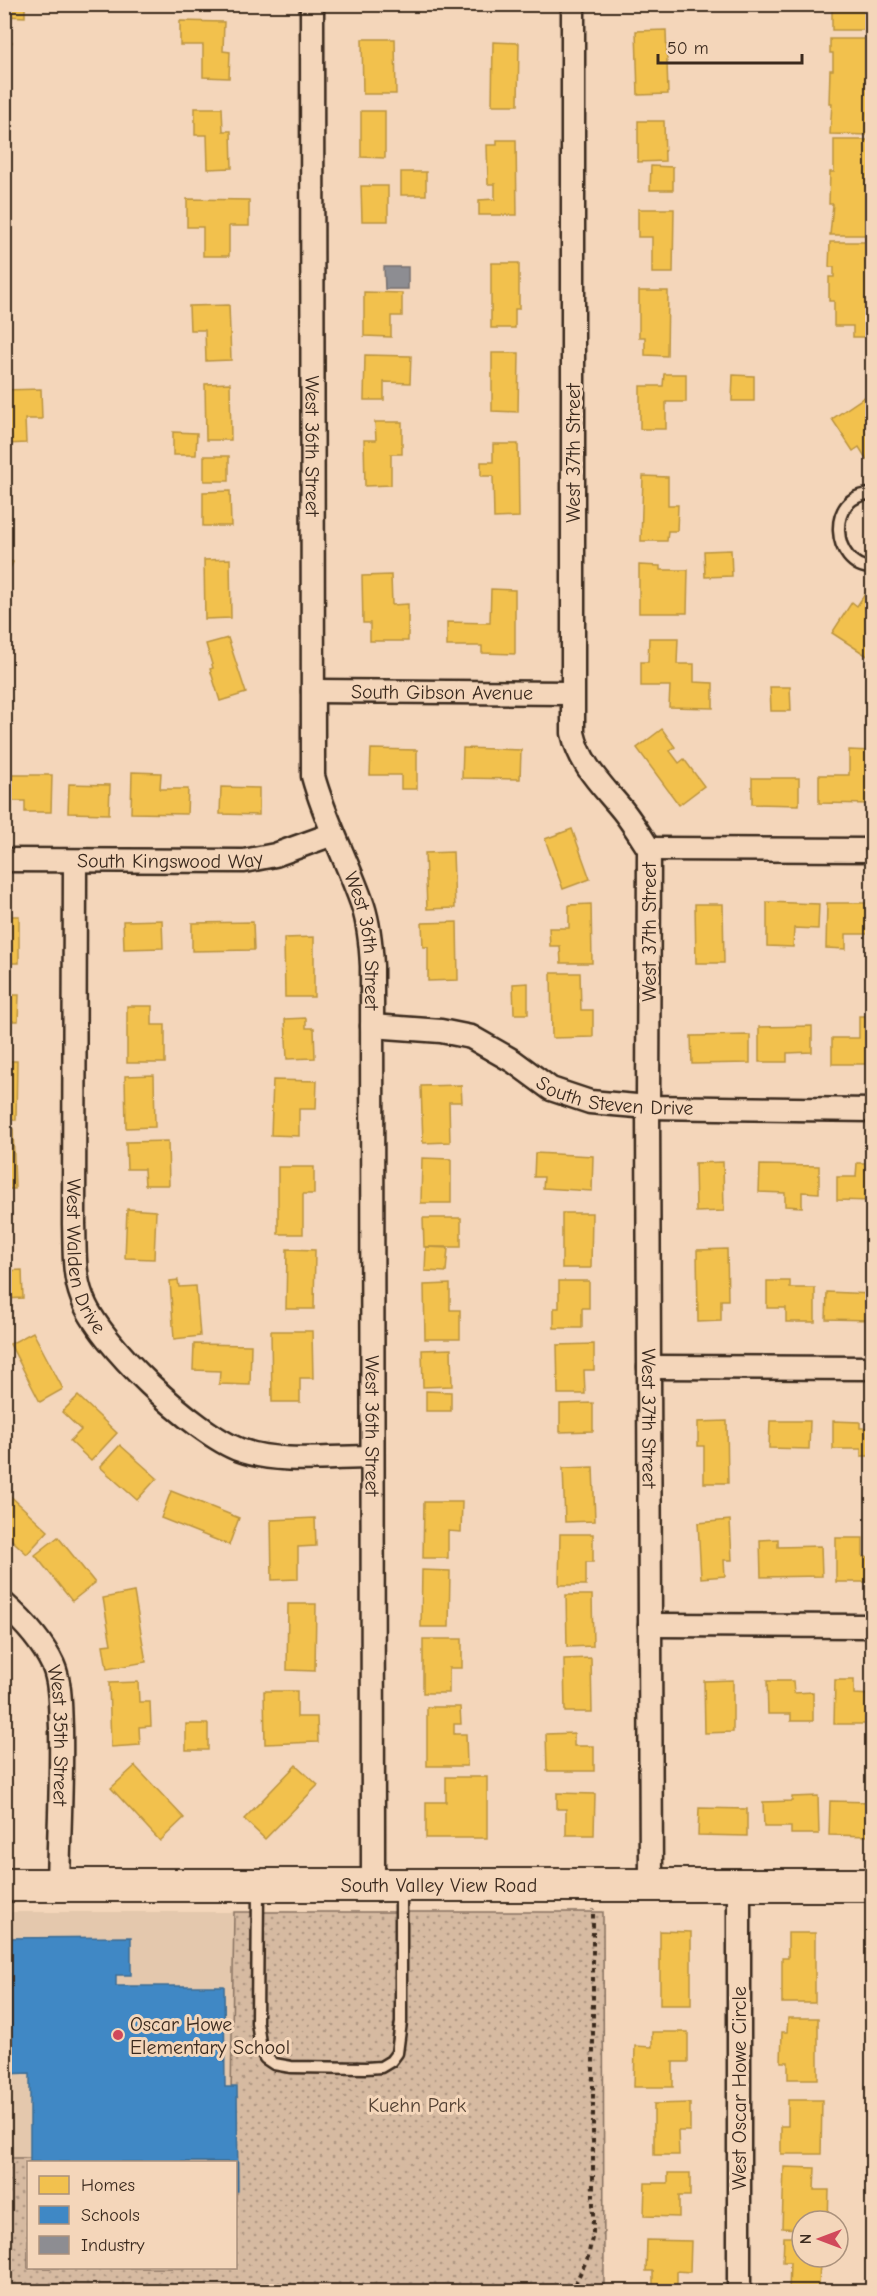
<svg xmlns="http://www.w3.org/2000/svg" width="877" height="2296" viewBox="0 0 877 2296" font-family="'Comic Neue',sans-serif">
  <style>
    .built { fill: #e4c8ad }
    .park { fill: url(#park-dots); stroke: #887260; stroke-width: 1.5; fill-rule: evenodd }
    .homes { fill: #f2c14e; stroke: #bb9440; stroke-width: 1.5 }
    .schools { fill: #3f88c5; stroke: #3e6c93; stroke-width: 1.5 }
    .industry { fill: #8d8d92; stroke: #746f6f; stroke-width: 1.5 }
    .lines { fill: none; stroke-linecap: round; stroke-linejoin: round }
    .lane-casing { stroke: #3b2a1e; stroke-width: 15 }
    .street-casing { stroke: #3b2a1e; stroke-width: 27 }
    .secondary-casing { stroke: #3b2a1e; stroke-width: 36 }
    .path { stroke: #3b2a1e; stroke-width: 4; stroke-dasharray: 4.5 4.5; stroke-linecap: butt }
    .lane { stroke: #f4d6ba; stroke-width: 10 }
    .street { stroke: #f4d6ba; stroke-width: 22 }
    .secondary { stroke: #f4d6ba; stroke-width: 32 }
    .poi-dot { fill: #d1495b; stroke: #f4d6ba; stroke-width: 2 }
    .labels { text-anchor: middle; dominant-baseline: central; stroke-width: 6; stroke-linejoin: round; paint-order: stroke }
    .street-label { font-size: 20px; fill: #3b2a1e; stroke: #f4d6ba }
    .poi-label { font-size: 20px; fill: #3b2a1e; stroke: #f4d6ba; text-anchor: start }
    .park-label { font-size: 20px; fill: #524032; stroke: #f4d6ba }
  </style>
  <defs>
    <pattern id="park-dots" width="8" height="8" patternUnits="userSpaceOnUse" patternTransform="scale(1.5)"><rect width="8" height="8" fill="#d6baa1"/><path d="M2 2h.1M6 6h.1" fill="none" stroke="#af9783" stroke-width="1.8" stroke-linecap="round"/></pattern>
  </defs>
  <rect width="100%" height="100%" fill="#f4d6ba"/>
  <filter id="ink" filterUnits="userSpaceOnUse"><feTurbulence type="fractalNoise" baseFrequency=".0167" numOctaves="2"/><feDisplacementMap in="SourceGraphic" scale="12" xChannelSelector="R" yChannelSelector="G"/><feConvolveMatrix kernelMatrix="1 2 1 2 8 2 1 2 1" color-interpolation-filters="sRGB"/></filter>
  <g filter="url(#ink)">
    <path class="built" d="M4 1912H234L230 2158H5Z"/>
    <path class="park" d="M234 1912H603L604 2291H5L4 2158 230 2157ZM28 2162H236V2268H28Z"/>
    <g class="homes">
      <path d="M4 4H25V17L4 16Z"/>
      <path d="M172 4H197V10L172 9Z"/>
      <rect x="832" y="4" width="40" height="26"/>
      <path d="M180 21 224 22 223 51 230 52 229 78 203 77V45H180Z"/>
      <path d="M666 30 668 94 638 95 636 31Z"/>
      <path d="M4 38 12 42 4 55Z"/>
      <path d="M362 39H395L396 94H363Z"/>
      <path d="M830 39H872V135L830 134 832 103H829L830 70H833V53H830Z"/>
      <path d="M493 42 519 43 518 105H492Z"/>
      <path d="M195 108H222L223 131H231L232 168 208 169 207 135H195Z"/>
      <path d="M361 111H385V158L361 157Z"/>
      <path d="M638 121H664L665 161 638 162Z"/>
      <path d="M497 140H516L517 215H479V200L495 199V184H488L487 145H497Z"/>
      <path d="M834 140H872V235H830L833 204H829L830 172H834Z"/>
      <path d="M651 166 673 167V190H650Z"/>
      <rect x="401" y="172" width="25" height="23"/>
      <path d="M361 186H388V221H362Z"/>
      <path d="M187 199 249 200V226H229V256H203V227H187Z"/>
      <path d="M638 209H674L673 273H652V237H638Z"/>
      <path d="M830 242H872V337H853V326H834V301H829V277H834V267H829Z"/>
      <path d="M491 263H519V309H515V328H491Z"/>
      <path d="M639 291H668L667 356 645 355V337H639Z"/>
      <path d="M364 292 402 293V316H391V337L364 336Z"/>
      <path d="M229 305 231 360 206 361 205 330H190L189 306Z"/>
      <path d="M492 353H519L518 412 492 411Z"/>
      <path d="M365 355 411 356 410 383 384 382V400H364Z"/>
      <path d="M664 374H686V402H666V429H640V386H663Z"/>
      <path d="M733 375 754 376V401H732Z"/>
      <path d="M230 383 231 440H206L205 384Z"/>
      <path d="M41 389 42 419H25L26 443 7 444 6 426H4V390Z"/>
      <path d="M872 392V456L867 460 859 447 853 451 832 419Z"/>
      <path d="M375 422H402V454H391V485L365 486 364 440H376Z"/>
      <path d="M173 432 197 433 196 455H173Z"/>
      <path d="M493 444H518L519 517 494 518 493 476H481V462H493Z"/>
      <rect x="204" y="456" width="25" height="25"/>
      <path d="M643 476 668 477V505H678L677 531H668L667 541H641Z"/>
      <path d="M230 491 231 526H203V492Z"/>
      <rect x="871" y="509" width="1" height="41"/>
      <path d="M731 550 732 576 705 577 704 551Z"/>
      <path d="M4 558 13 562 4 580Z"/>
      <path d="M230 559 231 618 205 619 204 560Z"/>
      <path d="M639 565 660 566V570H688L687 613H639Z"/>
      <path d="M391 575 392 605 408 604V641H370V623H363L362 576Z"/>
      <path d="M491 589 515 590V654L482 653V646H447V622L490 623Z"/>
      <path d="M865 594 872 599V659L832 633 852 602 857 606Z"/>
      <path d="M228 638 246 693 220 701 210 669 213 668 206 644Z"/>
      <path d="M649 638H678L677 664H694V682L713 683V708L669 707 670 686H641V662H648Z"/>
      <path d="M770 687H790L791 711H771Z"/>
      <path d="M662 729 675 747 670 751 679 763 684 759 704 786 679 805 637 748Z"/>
      <path d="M463 748 521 750 520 779 462 778Z"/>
      <path d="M371 749 417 750V789H401V775H370Z"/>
      <path d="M849 750 872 751V804L819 803V775H849Z"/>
      <path d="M132 772 161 773 160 789H188L187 814 131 813Z"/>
      <path d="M7 775H52L51 812H25V801H7Z"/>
      <path d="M752 778H799V805L752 804Z"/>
      <path d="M69 784 110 785 109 814 68 813Z"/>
      <path d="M221 787 259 788V815L220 814Z"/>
      <path d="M572 829 590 879 563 889 545 839Z"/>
      <path d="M453 852 455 908 427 909 425 853Z"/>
      <path d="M767 902 819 904 818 929 794 928 793 947 767 946Z"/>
      <path d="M827 903H872V934H846V949L826 948Z"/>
      <path d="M591 904 592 963H561L560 946H550L549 928H569V905Z"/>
      <path d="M695 904H723L724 963H696Z"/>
      <rect x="4" y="916" width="15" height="47"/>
      <path d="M162 920 163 948 124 949 123 921Z"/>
      <path d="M253 922 254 950 192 951V923Z"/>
      <path d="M457 922 458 980 428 981V947H423L422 923Z"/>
      <path d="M314 937V997H285L284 938Z"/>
      <path d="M551 973H580L581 1010H593V1037L552 1038Z"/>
      <path d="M528 983V1014H514L513 984Z"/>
      <path d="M4 995H19L18 1021H4Z"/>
      <path d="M127 1006H152V1025H165V1063H127Z"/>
      <path d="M859 1016H872V1064H832V1038H859Z"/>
      <path d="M306 1018V1028H314L315 1058 287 1059 285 1019Z"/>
      <path d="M812 1026V1052L787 1053V1062H759V1027Z"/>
      <path d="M750 1035V1063L692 1064 691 1036Z"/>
      <path d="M4 1061H17L16 1120H4Z"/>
      <path d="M154 1075 155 1127 126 1128 125 1076Z"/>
      <path d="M273 1080 317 1081 316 1109H299V1136L271 1135Z"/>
      <path d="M461 1085 462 1102H449L450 1142 423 1143 421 1086Z"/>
      <path d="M4 1129H13L15 1189H4Z"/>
      <path d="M168 1141 169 1185H145L144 1169H127L126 1142Z"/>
      <path d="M535 1153 593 1156 592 1191 543 1188 544 1177H534Z"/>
      <path d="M422 1158 451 1159V1203H421Z"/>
      <path d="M723 1162 724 1211 696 1212 695 1163Z"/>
      <path d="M857 1163H872V1201L837 1200V1177H856Z"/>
      <path d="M760 1165 819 1166V1193L802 1192V1207L785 1206V1193L759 1192Z"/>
      <path d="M278 1167H314V1194H303V1234H278Z"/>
      <rect x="4" y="1207" width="2" height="29"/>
      <path d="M127 1209 156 1211 154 1259 125 1258Z"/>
      <path d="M562 1213H592L591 1268H562Z"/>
      <path d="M423 1218H461V1247H424Z"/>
      <path d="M426 1247 448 1248 446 1272 425 1271Z"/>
      <path d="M287 1249 315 1250 314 1309H286Z"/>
      <path d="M727 1249 728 1300H721V1321L698 1322 697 1250Z"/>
      <path d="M22 1270 23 1298 5 1299 4 1320V1271Z"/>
      <path d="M178 1280 179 1287 196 1286 200 1336 174 1339 170 1281Z"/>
      <path d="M559 1281H589V1308H582V1328H554V1308H559Z"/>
      <path d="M767 1281H790V1288H815V1322H786V1308H767Z"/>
      <path d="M450 1284V1310H460V1339H425L424 1285Z"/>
      <path d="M827 1292 872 1294V1320L826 1319Z"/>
      <path d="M271 1331H312L313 1378H300V1402H272Z"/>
      <path d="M33 1332 63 1389 40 1402 10 1344Z"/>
      <path d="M194 1344 251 1345 250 1385 219 1384 220 1371 193 1370Z"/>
      <path d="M594 1344V1370H584L585 1394H558L557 1345Z"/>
      <path d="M451 1349 452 1386 423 1387 422 1350Z"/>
      <path d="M426 1391 451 1392V1411H426Z"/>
      <path d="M78 1396 117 1433 91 1461 70 1441 81 1430 62 1412Z"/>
      <path d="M593 1403V1431L560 1432V1404Z"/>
      <path d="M727 1421 728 1483H704V1446H698V1422Z"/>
      <path d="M770 1421H810L809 1449 769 1448Z"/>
      <path d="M833 1421 860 1422V1428H872V1456H861V1449H833Z"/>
      <path d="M120 1445 157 1478 137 1500 100 1467Z"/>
      <path d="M593 1467 595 1521 565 1522 563 1468Z"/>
      <path d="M4 1490 48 1531 27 1554 4 1533Z"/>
      <path d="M171 1491 239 1518 229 1545 161 1518Z"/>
      <path d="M424 1502H462L461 1532 448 1531V1558H423Z"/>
      <path d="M315 1518 316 1546 298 1547V1579L272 1580 271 1520Z"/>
      <path d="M730 1520 732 1560H724L725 1576 701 1578 698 1523Z"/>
      <path d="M560 1534H593V1562H586V1585H559Z"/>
      <path d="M58 1537 95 1583 72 1601 35 1555Z"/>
      <path d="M836 1538H863V1557H872V1582H836Z"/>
      <path d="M778 1539V1547L821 1546 822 1576 761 1577 760 1540Z"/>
      <path d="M422 1570 450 1571 449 1627H421Z"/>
      <path d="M134 1592 146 1662 107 1669 103 1645 111 1644 103 1598Z"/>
      <path d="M566 1595H592L593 1646 567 1647Z"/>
      <path d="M288 1604H316L315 1671 287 1670Z"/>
      <path d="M423 1639H462V1668H449V1693H423Z"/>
      <path d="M591 1658 592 1712H565L564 1659Z"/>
      <path d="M733 1680V1732L705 1733 704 1681Z"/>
      <path d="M835 1680H854V1694L872 1695V1724H834Z"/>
      <path d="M767 1681H793L794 1693 813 1692V1721H791V1714H768Z"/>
      <path d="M138 1682 139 1702H150L151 1726 139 1727 140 1745 111 1747 109 1683Z"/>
      <path d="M264 1691H297V1717H317L318 1742 265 1744Z"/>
      <path d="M427 1707H460L461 1724H454V1734H466L467 1766H427Z"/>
      <rect x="186" y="1724" width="22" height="26"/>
      <path d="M574 1733V1746H594V1771H547L546 1734Z"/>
      <path d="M296 1765 318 1785 265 1839 244 1819Z"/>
      <path d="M135 1766 184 1818 160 1841 111 1788Z"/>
      <path d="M446 1777H487V1838H426V1802H446Z"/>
      <path d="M557 1793 595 1794 594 1835H566V1809H557Z"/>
      <path d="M818 1796 819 1834H791V1827H764L763 1802 792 1801V1797Z"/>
      <path d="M830 1801 872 1802V1836L829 1835Z"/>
      <path d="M699 1808 747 1809V1836L698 1835Z"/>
      <path d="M660 1931 691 1932V2005H660Z"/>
      <path d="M788 1933H815V2003H782V1958H788Z"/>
      <path d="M788 2018H818V2079H788V2062H781L782 2032H787Z"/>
      <path d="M652 2032H688V2062H673V2087H634L635 2046 652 2047Z"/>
      <path d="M788 2100H822L821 2154H781V2126H788Z"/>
      <path d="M690 2103V2131H678L679 2155H654V2104Z"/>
      <path d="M784 2167 815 2168 814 2190H829L828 2221H802V2229L782 2228Z"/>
      <path d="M668 2173H690V2196H679V2217L644 2216 645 2183H668Z"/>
      <path d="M784 2237H802V2257H820L819 2292H789L790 2262H783Z"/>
      <path d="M647 2240 691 2241 690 2272 677 2271V2292H653V2271H646Z"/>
    </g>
    <path class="schools" d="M131 1937V1975H116V1986H224L225 2087H237L238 2191H236V2162H30V2073L4 2074V1938Z"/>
    <path class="industry" d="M384 267H408V289H385Z"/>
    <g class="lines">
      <defs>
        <g id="lane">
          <path d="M872 494C825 494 831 567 872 568"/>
          <path d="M258 1888 257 2022 261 2050 265 2058 274 2064 291 2067 366 2068 381 2067 391 2061 397 2053 401 2022V1888"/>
        </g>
        <g id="street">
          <path id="s1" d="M312 4 313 776C325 821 348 862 363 906 369 925 371 946 372 966L373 1885"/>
          <path id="s2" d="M573 4V733C580 764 600 783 620 807 631 820 640 835 649 849L648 1107 651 1884"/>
          <path id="s3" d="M313 691 572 693"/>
          <path d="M649 849 872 850"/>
          <path id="s4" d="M4 860 244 861 275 855 333 834"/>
          <path id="s5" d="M75 862 74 1224C75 1248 73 1274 82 1297 97 1342 195 1434 240 1450 278 1464 331 1457 372 1457"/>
          <path id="s6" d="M372 1026 441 1031 471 1037 513 1061 551 1089 590 1102 648 1107 872 1110"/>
          <path d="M649 1367 872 1368"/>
          <path id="s7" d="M4 1604C23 1621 42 1641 53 1665 61 1683 60 1709 61 1728 62 1781 59 1833 58 1885"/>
          <path d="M650 1625 872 1626"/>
          <path d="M739 1885V2292"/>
        </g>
        <g id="secondary">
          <path id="s8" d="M4 1885H872"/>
        </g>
      </defs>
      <use href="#lane" class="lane-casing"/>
      <use href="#street" class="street-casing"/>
      <use href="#secondary" class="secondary-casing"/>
      <path class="path" d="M571 2292 588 2257 593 2233V1909"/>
      <use href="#lane" class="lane"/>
      <use href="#street" class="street"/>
      <use href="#secondary" class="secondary"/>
    </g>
  </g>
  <circle class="poi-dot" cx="118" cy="2035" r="6"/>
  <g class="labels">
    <g class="street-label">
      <text stroke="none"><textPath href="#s1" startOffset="442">West 36th Street</textPath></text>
      <text transform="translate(573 453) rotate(-90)">West 37th Street</text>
      <text stroke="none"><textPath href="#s3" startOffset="129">South Gibson Avenue</textPath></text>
      <text stroke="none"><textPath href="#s4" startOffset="166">South Kingswood Way</textPath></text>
      <text transform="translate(649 932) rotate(-90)">West 37th Street</text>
      <text stroke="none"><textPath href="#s1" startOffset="946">West 36th Street</textPath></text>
      <text stroke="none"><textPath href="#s6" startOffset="260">South Steven Drive</textPath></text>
      <text stroke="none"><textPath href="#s5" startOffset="396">West Walden Drive</textPath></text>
      <text stroke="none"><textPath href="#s2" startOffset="1438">West 37th Street</textPath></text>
      <text stroke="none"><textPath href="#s1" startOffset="1432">West 36th Street</textPath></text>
      <text stroke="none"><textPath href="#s7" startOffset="150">West 35th Street</textPath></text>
      <text stroke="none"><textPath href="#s8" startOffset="435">South Valley View Road</textPath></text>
      <text transform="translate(739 2088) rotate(-90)">West Oscar Howe Circle</text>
    </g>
    <g class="poi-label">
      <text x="130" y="2024">Oscar Howe<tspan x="130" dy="23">Elementary School</tspan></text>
    </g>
    <g class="park-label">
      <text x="417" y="2105">Kuehn Park</text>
    </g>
  </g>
  <rect width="877" height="2296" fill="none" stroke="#f4d6ba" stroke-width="24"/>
  <rect x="12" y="12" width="853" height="2272" fill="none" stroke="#3b2a1e" stroke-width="2" filter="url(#ink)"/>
  <rect x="27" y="2161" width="210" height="108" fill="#f4d6ba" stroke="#aa917c" stroke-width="1.5"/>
  <rect x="39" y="2176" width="30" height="18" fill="#f2c14e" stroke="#aa917c" stroke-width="1.5"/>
  <text x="81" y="2191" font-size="18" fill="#3b2a1e">Homes</text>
  <rect x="39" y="2206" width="30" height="18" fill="#3f88c5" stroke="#aa917c" stroke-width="1.5"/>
  <text x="81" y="2221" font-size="18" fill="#3b2a1e">Schools</text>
  <rect x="39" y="2236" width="30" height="18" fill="#8d8d92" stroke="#aa917c" stroke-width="1.5"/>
  <text x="81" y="2251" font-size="18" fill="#3b2a1e">Industry</text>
  <g transform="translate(820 2239) rotate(270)"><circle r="28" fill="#f4d6ba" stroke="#aa917c" stroke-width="1.5"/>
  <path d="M0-4.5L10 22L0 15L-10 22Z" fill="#d1495b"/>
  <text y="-9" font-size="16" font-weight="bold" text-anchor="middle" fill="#3b2a1e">N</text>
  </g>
  <path d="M658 54v9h144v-9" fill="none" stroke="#3b2a1e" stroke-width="3"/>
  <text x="667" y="54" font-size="18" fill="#3b2a1e" stroke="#f4d6ba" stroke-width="4.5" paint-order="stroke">50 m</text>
</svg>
